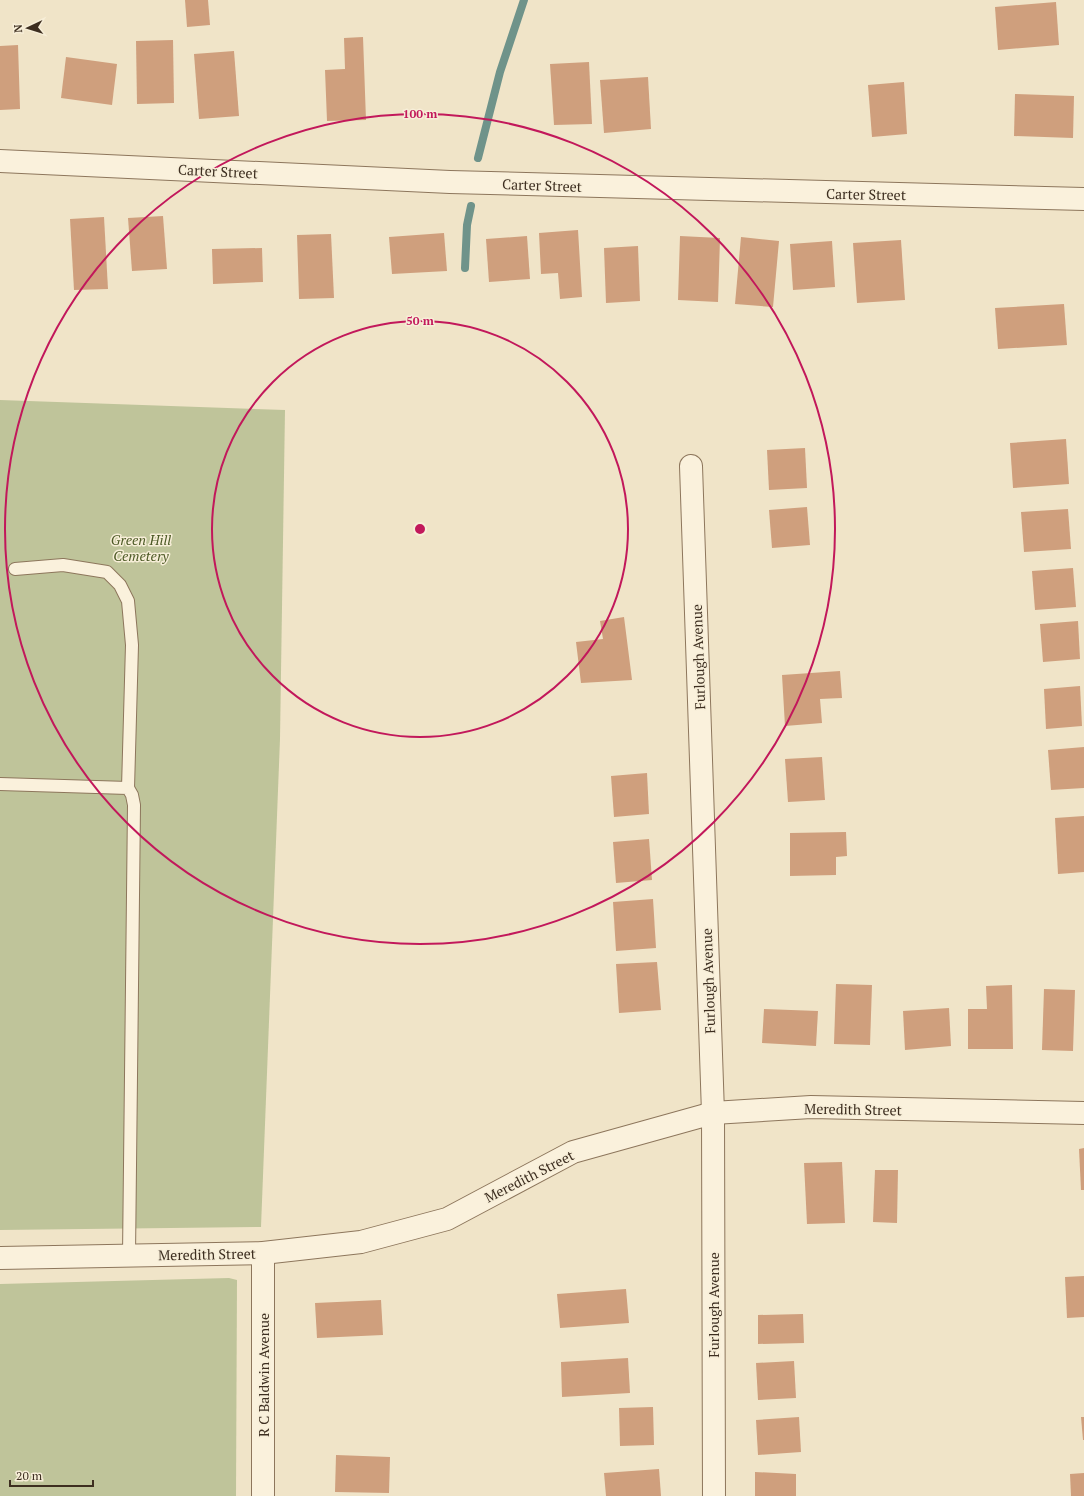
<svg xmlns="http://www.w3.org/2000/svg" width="1084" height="1496" viewBox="0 0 1084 1496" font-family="'PT Serif',serif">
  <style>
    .cemetery { fill: #bfc49a }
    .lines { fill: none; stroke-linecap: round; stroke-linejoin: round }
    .stream { stroke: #6f938a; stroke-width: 8 }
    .building { fill: #cf9f7d }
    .lane-casing { stroke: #8d765c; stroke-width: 14 }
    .street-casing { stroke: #8d765c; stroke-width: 24 }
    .lane { stroke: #faf1dc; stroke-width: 12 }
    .street { stroke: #faf1dc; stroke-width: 22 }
    .ring { fill: none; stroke: #c2185b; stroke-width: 2 }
    .labels { text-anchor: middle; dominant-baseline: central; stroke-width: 3; stroke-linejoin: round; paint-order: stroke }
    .street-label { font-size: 14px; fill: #3d2e20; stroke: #f7eed8 }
    .park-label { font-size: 14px; font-style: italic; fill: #4d5a26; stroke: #f7eed8 }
    .centre { fill: #c2185b; stroke: #f7eed8; stroke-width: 2 }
    .ring-label { font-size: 12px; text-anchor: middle; font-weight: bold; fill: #c2185b; stroke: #f7eed8; stroke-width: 3; stroke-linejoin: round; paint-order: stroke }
  </style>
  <rect width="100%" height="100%" fill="#f0e4c8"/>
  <g class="cemetery">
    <path d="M0 400 285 410 280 739 261 1227 0 1230Z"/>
    <path d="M229 1278 237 1280 236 1496H0V1284Z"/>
  </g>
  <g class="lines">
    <g class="stream">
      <path d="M478 158 500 72 524 0"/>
      <path d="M465 268 467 225 471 206"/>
    </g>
  </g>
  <g class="building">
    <path d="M185 0H208L210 25 187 27Z"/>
    <path d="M1056 2 1059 45 998 50 995 7Z"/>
    <path d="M363 37 366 120 327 121 325 70 345 69 344 38Z"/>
    <path d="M173 40 174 103 137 104 136 41Z"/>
    <path d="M18 45 20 109 0 110V46Z"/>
    <path d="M234 51 239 116 199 119 194 54Z"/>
    <path d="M66 57 117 64 112 105 61 98Z"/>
    <path d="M589 62 592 124 554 125 550 64Z"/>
    <path d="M648 77 651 129 604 133 600 80Z"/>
    <path d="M904 82 907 134 872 137 868 85Z"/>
    <path d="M1015 94 1074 96 1073 138 1014 136Z"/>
    <path d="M163 216 167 269 132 271 128 218Z"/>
    <path d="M104 217 108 289 74 290 70 219Z"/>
    <path d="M578 230 582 297 560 299 558 273 541 274 539 233Z"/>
    <path d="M444 233 447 271 392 274 389 237Z"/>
    <path d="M331 234 334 298 299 299 297 235Z"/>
    <path d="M527 236 530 279 489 282 486 239Z"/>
    <path d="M680 236 720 238 718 302 678 300Z"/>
    <path d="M741 237 779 241 773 307 735 304Z"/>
    <path d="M901 240 905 300 857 303 853 243Z"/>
    <path d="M832 241 835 287 793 290 790 244Z"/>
    <path d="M638 246 640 301 606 303 604 248Z"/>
    <path d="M262 248 263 282 213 284 212 249Z"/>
    <path d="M1064 304 1067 345 998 349 995 308Z"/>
    <path d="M1066 439 1069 484 1013 488 1010 443Z"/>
    <path d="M805 448 807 488 769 490 767 450Z"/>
    <path d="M807 507 810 545 772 548 769 510Z"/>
    <path d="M1068 509 1071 549 1024 552 1021 512Z"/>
    <path d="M1073 568 1076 607 1035 610 1032 571Z"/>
    <path d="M624 617 632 680 581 683 576 642 603 639 600 621Z"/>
    <path d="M1078 621 1080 659 1043 662 1040 624Z"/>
    <path d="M840 671 842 698 820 699 822 723 785 726 782 675Z"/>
    <path d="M1080 686 1082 726 1046 729 1044 689Z"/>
    <path d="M1084 747V788L1051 790 1048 750Z"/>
    <path d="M822 757 825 800 788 802 785 759Z"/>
    <path d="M647 773 649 814 614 817 611 776Z"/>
    <path d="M1084 816V872L1058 874 1055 818Z"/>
    <path d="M846 832 847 856 836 857V875L790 876V833Z"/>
    <path d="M649 839 652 880 616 883 613 842Z"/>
    <path d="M653 899 656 948 616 951 613 902Z"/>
    <path d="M657 962 661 1010 619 1013 616 964Z"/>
    <path d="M836 984 872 985 870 1045 834 1044Z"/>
    <path d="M1012 985 1013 1049H968V1009H987L986 986Z"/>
    <path d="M1044 989 1075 990 1073 1051 1042 1050Z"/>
    <path d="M949 1008 951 1046 905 1050 903 1011Z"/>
    <path d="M764 1009 818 1011 816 1046 762 1043Z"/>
    <path d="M1084 1148V1190H1081L1079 1149Z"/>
    <path d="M842 1162 845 1223 807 1224 804 1163Z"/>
    <path d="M875 1170H898L897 1223 873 1222Z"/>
    <path d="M1084 1276V1317L1067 1318 1065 1277Z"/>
    <path d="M626 1289 629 1323 560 1328 557 1294Z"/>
    <path d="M381 1300 383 1335 317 1338 315 1303Z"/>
    <path d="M803 1314 804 1343 758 1344V1315Z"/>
    <path d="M628 1358 630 1393 562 1397 561 1362Z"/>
    <path d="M794 1361 796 1398 758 1400 756 1363Z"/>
    <path d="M653 1407 654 1445 620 1446 619 1408Z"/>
    <path d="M799 1417 801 1452 758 1455 756 1420Z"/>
    <path d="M1081 1417H1084V1440H1083Z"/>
    <path d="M336 1455 390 1457 389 1493 335 1492Z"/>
    <path d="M659 1469 661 1496H606L604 1473Z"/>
    <path d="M755 1472 796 1474V1496H755Z"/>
    <path d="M1084 1473V1496H1071L1070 1474Z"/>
  </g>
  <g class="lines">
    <defs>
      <g id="lane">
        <path d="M15 569 63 565 107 572 120 585 128 601 132 645 128 788"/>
        <path d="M0 784 128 788 132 795 134 805 129 1256"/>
      </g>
      <g id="street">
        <path d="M0 161 450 182 1084 199"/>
        <path d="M691 466 713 1113 714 1496"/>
        <path d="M263 1253V1496"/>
        <path d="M0 1258 263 1253 361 1242 447 1219 573 1152 713 1113 811 1107 1084 1113"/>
      </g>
    </defs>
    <use href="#lane" class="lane-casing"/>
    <use href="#street" class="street-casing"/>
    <use href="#lane" class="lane"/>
    <use href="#street" class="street"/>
  </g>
  <g class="ring">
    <circle cx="420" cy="529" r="208"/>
    <circle cx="420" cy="529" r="415"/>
  </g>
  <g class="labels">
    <g class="street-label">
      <text transform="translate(218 171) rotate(3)">Carter Street</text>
      <text transform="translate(542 185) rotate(2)">Carter Street</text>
      <text transform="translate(866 194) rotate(1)">Carter Street</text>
      <text transform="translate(698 657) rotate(-92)">Furlough Avenue</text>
      <text transform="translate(708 981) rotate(-92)">Furlough Avenue</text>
      <text transform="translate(853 1109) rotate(1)">Meredith Street</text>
      <text transform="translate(529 1176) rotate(-27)">Meredith Street</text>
      <text transform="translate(207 1254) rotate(-1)">Meredith Street</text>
      <text transform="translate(713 1305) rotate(-90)">Furlough Avenue</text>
      <text transform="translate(263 1375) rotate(-90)">R C Baldwin Avenue</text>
    </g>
    <g class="park-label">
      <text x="141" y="539">Green Hill<tspan x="141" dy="16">Cemetery</tspan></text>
    </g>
  </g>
  <circle cx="420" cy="529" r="6" class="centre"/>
  <g class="ring-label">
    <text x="420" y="118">100 m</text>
    <text x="420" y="325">50 m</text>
  </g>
  <g transform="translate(28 28) rotate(266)" stroke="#f7eed8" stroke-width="3" paint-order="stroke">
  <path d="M0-3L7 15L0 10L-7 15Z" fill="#3d2e20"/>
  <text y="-6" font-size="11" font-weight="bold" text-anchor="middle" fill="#3d2e20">N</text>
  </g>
  <path d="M10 1480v6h83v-6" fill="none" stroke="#3d2e20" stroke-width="2"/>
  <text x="16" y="1480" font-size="12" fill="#3d2e20" stroke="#f7eed8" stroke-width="3" paint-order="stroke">20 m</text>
</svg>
